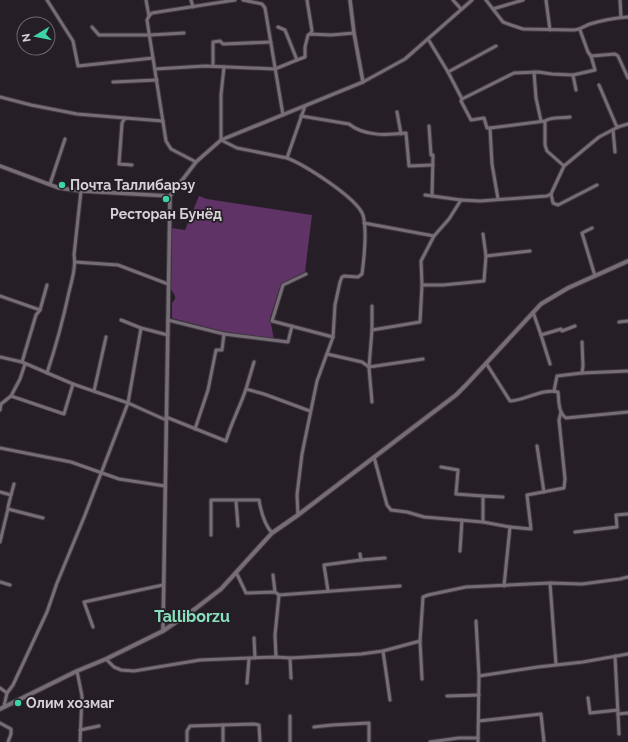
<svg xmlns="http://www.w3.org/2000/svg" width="628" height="742" viewBox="0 0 628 742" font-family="Raleway,sans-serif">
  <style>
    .green { fill: #5f3365 }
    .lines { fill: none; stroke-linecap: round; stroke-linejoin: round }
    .minor-casing { stroke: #3e383f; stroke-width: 5 }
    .tertiary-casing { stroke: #3e383f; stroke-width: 5.5 }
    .secondary-casing { stroke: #3e383f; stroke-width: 6 }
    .minor { stroke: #766d77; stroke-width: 3 }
    .tertiary { stroke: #766d77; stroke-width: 3.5 }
    .secondary { stroke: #766d77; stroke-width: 4 }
    .poi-dot { fill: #3dd4a3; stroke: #251e26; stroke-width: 1.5 }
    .labels { text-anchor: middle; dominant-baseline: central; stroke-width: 3.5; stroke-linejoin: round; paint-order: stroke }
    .poi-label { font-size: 14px; font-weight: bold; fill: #d6d1d7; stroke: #251e26; text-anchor: start }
    .quarter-label { font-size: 16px; font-weight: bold; fill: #88e1bd; stroke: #251e26 }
  </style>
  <rect width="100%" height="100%" fill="#251e26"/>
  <path class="green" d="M199 196 207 199 312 215 305 272 281 284 270 318 274 340 221 331 172 318V303L175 299V296L171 289 172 228 185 230Z"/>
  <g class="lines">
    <defs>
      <g id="minor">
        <path d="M47 0 73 41 78 66 153 58"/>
        <path d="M146 0 149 16"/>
        <path d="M191 0 193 7"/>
        <path d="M243 0 262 4 265 8 283 115"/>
        <path d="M307 0 312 31 310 34"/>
        <path d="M453 0 461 9"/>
        <path d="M486 0 503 22 511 25 523 29 573 30C580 30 584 26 590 24 603 20 615 18 628 17"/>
        <path d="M546 0 550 30"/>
        <path d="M620 0 621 17"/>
        <path d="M493 9 523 0"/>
        <path d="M92 27 99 35H150L184 33"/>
        <path d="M580 30 588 52 591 56 615 54 618 56 628 78"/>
        <path d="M428 39 448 72 462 99 514 73 538 72 552 74 573 75"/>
        <path d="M297 60 305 57V47L308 35 310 34 331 35 354 33"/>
        <path d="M213 66V42L220 41 223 44 271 42"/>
        <path d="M224 67 221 95V140L237 148 287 158"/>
        <path d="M155 69 205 66 275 69 297 60 285 30 278 27"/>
        <path d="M448 72 496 46"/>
        <path d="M534 72 536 98 541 121"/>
        <path d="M113 82 157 80"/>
        <path d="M363 82 405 59 472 0"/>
        <path d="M599 85 616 125 618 127"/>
        <path d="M576 90 573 75 595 70 591 56"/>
        <path d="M0 97 31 105 77 114 125 118"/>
        <path d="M462 99 461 101 471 120 484 118 487 128H490"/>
        <path d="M397 112 401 134"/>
        <path d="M301 116 349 124C365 137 388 135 406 133L409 166 433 165"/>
        <path d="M545 121C553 116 561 119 570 117"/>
        <path d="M429 126 431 155H433L432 196"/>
        <path d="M613 130 615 152"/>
        <path d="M196 162 171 149 166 141 147 20 149 16 152 13 235 0"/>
        <path d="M132 165 119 164 122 123 125 118 163 121"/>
        <path d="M50 184 65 139"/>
        <path d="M551 194 553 203 558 205 597 185"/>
        <path d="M425 195 461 200"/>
        <path d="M498 199 492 164 490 128 545 121V145L547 151 564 166"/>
        <path d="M364 223 434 236"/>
        <path d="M592 228 582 233 595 276"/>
        <path d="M483 234 486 256"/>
        <path d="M530 251 486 256 484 281 443 285H422L421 261 434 236 449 219 461 200 480 201 547 196 551 194 564 166 599 137 618 127 628 124"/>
        <path d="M75 262 118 265 168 284"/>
        <path d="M306 274 283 285 272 321 333 337"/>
        <path d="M422 285 420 322 372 330 369 367 423 359"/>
        <path d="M0 296 40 310"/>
        <path d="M372 306V330"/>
        <path d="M533 312 541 335 561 329 562 331 575 326"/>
        <path d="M121 320 141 328"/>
        <path d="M168 320 224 334"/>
        <path d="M619 322 628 321"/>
        <path d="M541 335 550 364"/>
        <path d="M582 342 583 366 582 373 628 371"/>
        <path d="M327 354 362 362 369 367"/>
        <path d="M0 357 22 362 73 384 128 403 166 420"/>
        <path d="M22 362 36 315 40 310 47 285"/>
        <path d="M254 362 246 389 264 394 310 411"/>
        <path d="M486 363 510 401C526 400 543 388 558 392 559 400 558 413 566 418L628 412"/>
        <path d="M369 368 372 402"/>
        <path d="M47 373C56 346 63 320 69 292 72 280 76 267 74 255L81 191"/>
        <path d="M94 391 106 337"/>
        <path d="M554 391 557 376 582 373"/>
        <path d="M11 396 20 379 25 364"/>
        <path d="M0 410 1 404 11 396 64 414 73 384"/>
        <path d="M166 417 226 441C231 423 240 407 246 389"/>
        <path d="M195 429 208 390 216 350H222L224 334 288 342 292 326"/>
        <path d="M537 446 544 492"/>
        <path d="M0 448 71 462 119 479 165 486"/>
        <path d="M374 457 387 505 391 510 407 512 424 517 483 522"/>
        <path d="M441 467 458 470 456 494 483 496"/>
        <path d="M0 492 11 495 8 507"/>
        <path d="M11 495 14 484"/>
        <path d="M503 497 483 496V522L510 527"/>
        <path d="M236 501 238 526"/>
        <path d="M298 515 297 495 302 454 317 381 333 337 335 305 340 282 342 277 344 276 358 277 362 274C364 259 367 230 363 215 357 198 305 165 287 158L305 106"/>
        <path d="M575 532 617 527 616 515 628 514"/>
        <path d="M211 535V500H259C261 512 264 524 272 533"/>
        <path d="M0 542 8 509 43 518"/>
        <path d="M460 551 462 520"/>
        <path d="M361 560 385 558"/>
        <path d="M236 572 246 593 275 592 279 595 400 586"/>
        <path d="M273 575 275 592"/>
        <path d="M0 582 10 585"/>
        <path d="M550 583 556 664"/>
        <path d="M504 586 510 527 531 529 527 495 564 488 565 479 559 420 561 412"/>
        <path d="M328 591 324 565 361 560 360 554"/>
        <path d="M476 621 479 676 478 742"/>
        <path d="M93 627 84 602 163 585"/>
        <path d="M254 638 255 658"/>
        <path d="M420 641 422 679"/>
        <path d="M383 651 390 700"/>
        <path d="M615 656 619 734"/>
        <path d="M276 657 275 635 279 595"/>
        <path d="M290 658 291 678"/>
        <path d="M106 659 114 667 121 670 134 671 200 660 276 657 290 658 361 654 383 651 420 641 423 597 428 595 466 587 550 583 582 584 620 579 628 577"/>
        <path d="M77 671 82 696 80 742"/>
        <path d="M479 676 538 667 583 662 628 654"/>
        <path d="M247 683 249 659"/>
        <path d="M0 688 7 693 4 706"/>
        <path d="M7 693 13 685 47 612 57 583 85 515 128 403 141 328 168 335"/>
        <path d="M447 696 479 695"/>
        <path d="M588 698 590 713 618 710"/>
        <path d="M618 714 628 713"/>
        <path d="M290 716V742"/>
        <path d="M479 721 541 714 544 742"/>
        <path d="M0 723 11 729V734L8 742"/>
        <path d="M223 725V742"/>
        <path d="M314 727 332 725 369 723V742"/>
        <path d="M80 730 99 726"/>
        <path d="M187 742V731L190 726 254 724 259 725 260 742"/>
        <path d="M430 742 459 738H478"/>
      </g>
      <g id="tertiary">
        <path d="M0 166 59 188 81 191 170 196"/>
        <path d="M163 631 170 196 196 162 221 140 363 82 354 33 350 0"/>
      </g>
      <path id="secondary" d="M0 709 77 671 106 659 163 631 195 609 221 589 272 533 298 515 456 395 466 385 541 304 568 288 628 261"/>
    </defs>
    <use href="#minor" class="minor-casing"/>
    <use href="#tertiary" class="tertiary-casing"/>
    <use href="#secondary" class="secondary-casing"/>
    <use href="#minor" class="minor"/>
    <use href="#tertiary" class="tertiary"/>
    <use href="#secondary" class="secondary"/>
  </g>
  <g class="poi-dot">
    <circle cx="62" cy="185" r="4"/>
    <circle cx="166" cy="199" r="4"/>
    <circle cx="18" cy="703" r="4"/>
  </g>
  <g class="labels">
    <g class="poi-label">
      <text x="70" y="185">Почта Таллибарзу</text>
      <text x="166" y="214" text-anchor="middle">Ресторан Бунёд</text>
      <text x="26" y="703">Олим хозмаг</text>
    </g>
    <g class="quarter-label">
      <text x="192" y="616">Talliborzu</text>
    </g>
  </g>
  <g transform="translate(36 36) rotate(260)"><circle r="19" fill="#251e26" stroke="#6c666d"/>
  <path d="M0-3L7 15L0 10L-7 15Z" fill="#3dd4a3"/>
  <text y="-6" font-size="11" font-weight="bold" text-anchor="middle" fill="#d6d1d7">N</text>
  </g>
</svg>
